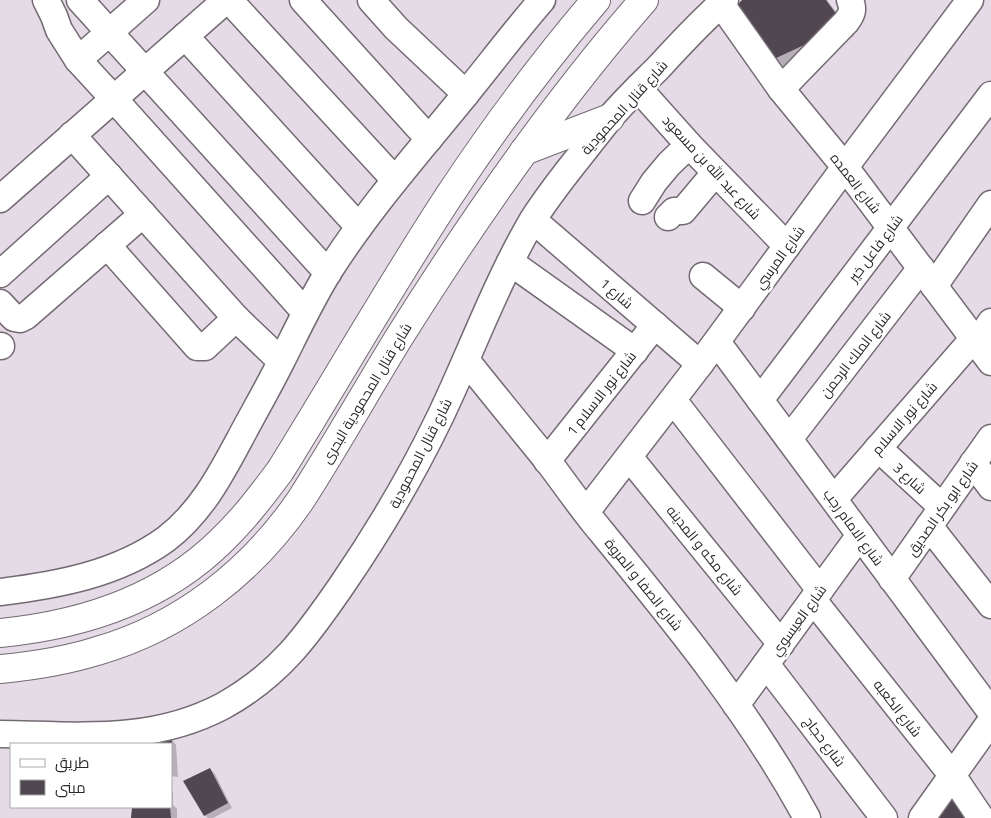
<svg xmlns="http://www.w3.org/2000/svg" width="991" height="818" viewBox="0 0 991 818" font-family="'Titillium Web',Cairo,sans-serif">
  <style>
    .shadow { fill: #0003 }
    .building { fill: #504750 }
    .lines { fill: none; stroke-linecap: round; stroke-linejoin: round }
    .minor-casing { stroke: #736a74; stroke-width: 29 }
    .major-casing { stroke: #736a74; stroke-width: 30 }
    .minor { stroke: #fff; stroke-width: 26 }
    .major { stroke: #fff; stroke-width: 28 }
    .labels { text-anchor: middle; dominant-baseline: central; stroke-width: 5; stroke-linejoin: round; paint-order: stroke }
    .street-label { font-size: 14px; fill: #2b282c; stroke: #fff }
  </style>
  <rect width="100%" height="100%" fill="#e5dbe6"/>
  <g class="shadow">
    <path d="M744 0H827L854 36 785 69 741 24Z"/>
    <path d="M172 740 176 745 178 777 171 776V744H133Z"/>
    <path d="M210 769 215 774 232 808 213 818H208L205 815Z"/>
    <path d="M171 790 173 792V805L177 809V818H132L133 807H171Z"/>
  </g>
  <g class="building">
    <path d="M742 0H826L845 26 774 59 731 11Z"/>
    <path d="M172 739V744H132Z"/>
    <path d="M210 768 228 803 204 816 183 781Z"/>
    <path d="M948 790 966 818H923Z"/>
    <path d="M132 807H170L171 818H131Z"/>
  </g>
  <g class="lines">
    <defs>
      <g id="minor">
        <path d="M46 0 54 16 59 30 78 60 114 99 305 312"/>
        <path d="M80 0 328 273"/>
        <path d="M229 0 395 180"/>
        <path d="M303 0 429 139"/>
        <path d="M371 0 396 28 466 94"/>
        <path d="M721 4 781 89 845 167 991 362"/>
        <path d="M185 36 359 227"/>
        <path d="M78 60 146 0"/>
        <path d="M638 88 689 145 787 246"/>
        <path d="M781 89 846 22C852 14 854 10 850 0"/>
        <path d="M72 135 236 318 281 361"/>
        <path d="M0 199 226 0"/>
        <path d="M642 201 654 182 669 164 689 145"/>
        <path d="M668 217 674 211H683L715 173"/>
        <path d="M533 220 700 364"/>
        <path d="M107 245 197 347H205L236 318"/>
        <path d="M510 262 635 351"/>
        <path d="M0 274 109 176"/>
        <path d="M703 276 742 308"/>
        <path d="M934 286 991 204"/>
        <path d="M0 303 14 318 20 319 26 316 143 214"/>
        <path d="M717 342 991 712"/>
        <path d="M977 343 991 322"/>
        <path d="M0 346H1"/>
        <path d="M466 360C493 394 520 427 547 460 563 481 578 503 595 524 672 618 749 711 807 818"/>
        <path d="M673 400 820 590"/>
        <path d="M760 400 991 95"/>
        <path d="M789 439 921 268"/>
        <path d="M878 448 942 507"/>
        <path d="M629 457 781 644"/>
        <path d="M547 461 655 325"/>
        <path d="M973 463 991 487"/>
        <path d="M834 499 974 338"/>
        <path d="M586 512 700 364 845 167 970 0"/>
        <path d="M929 526 991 605"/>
        <path d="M892 579 991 438"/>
        <path d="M0 592C58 585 118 574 166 539 203 511 223 470 244 431 257 407 270 384 282 360 297 330 311 300 329 271 369 208 418 153 465 95 491 63 515 31 542 0"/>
        <path d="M813 600 952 775 981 818"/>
        <path d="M766 664 884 818"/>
        <path d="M736 705 860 535"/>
        <path d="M0 734C78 735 151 744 223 706 279 675 307 636 342 585 379 531 412 475 440 417 471 352 496 283 532 221 544 202 557 185 571 167 584 151 596 135 609 119 624 101 642 84 659 67 680 44 702 21 725 0"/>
        <path d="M922 818 991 721"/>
      </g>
      <g id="major">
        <path d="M524 151 610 118"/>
        <path d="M0 633C82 625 161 600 221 541 244 519 262 495 280 471 337 379 390 286 449 196 494 128 543 62 596 0"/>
        <path d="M0 669C33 666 65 661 97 651 181 627 251 572 300 501 334 448 365 393 398 339 472 221 552 105 644 0"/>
      </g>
    </defs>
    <use href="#minor" class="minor-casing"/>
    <use href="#major" class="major-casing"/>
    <use href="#minor" class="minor"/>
    <use href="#major" class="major"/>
  </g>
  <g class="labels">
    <g class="street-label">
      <text transform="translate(624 107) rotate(-48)">شارع قنال المحمودية</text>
      <text transform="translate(712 167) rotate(47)">شارع عبد الله بن مسعود</text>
      <text transform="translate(856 183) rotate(52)">شارع العمده</text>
      <text transform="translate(875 248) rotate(-53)">شارع فاعل خير</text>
      <text transform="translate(779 257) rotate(-54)">شارع المرسي</text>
      <text transform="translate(617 293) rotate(41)">شارع 1</text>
      <text transform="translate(855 354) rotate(-52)">شارع الملك الرحمن</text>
      <text transform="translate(366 393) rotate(-59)">شارع قنال المحمودية البحرى</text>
      <text transform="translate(601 393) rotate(-52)">شارع نور الاسلام 1</text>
      <text transform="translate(904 418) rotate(-49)">شارع نور الاسلام</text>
      <text transform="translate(420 453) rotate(-63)">شارع قنال المحمودية</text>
      <text transform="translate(910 478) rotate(43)">شارع 3</text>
      <text transform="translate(942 508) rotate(-55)">شارع ابو بكر الصديق</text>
      <text transform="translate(854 527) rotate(54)">شارع الامام رجب</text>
      <text transform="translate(705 550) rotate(51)">شارع مكه و المدينه</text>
      <text transform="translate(644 584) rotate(51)">شارع الصفا و المروة</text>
      <text transform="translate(798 620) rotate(-54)">شارع العيسوي</text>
      <text transform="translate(898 708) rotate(52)">شارع الكعبه</text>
      <text transform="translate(825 741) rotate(53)">شارع حجاج</text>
    </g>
  </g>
  <rect x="10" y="743" width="162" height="65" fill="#ffffff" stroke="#aaa9ab"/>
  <rect x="20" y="759" width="25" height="8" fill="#ffffff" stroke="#aaa9ab"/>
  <text x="55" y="768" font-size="15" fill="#2b282c">طريق</text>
  <rect x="20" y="780" width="25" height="15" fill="#504750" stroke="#aaa9ab"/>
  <text x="55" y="793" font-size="15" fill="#2b282c">مبنى</text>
</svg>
